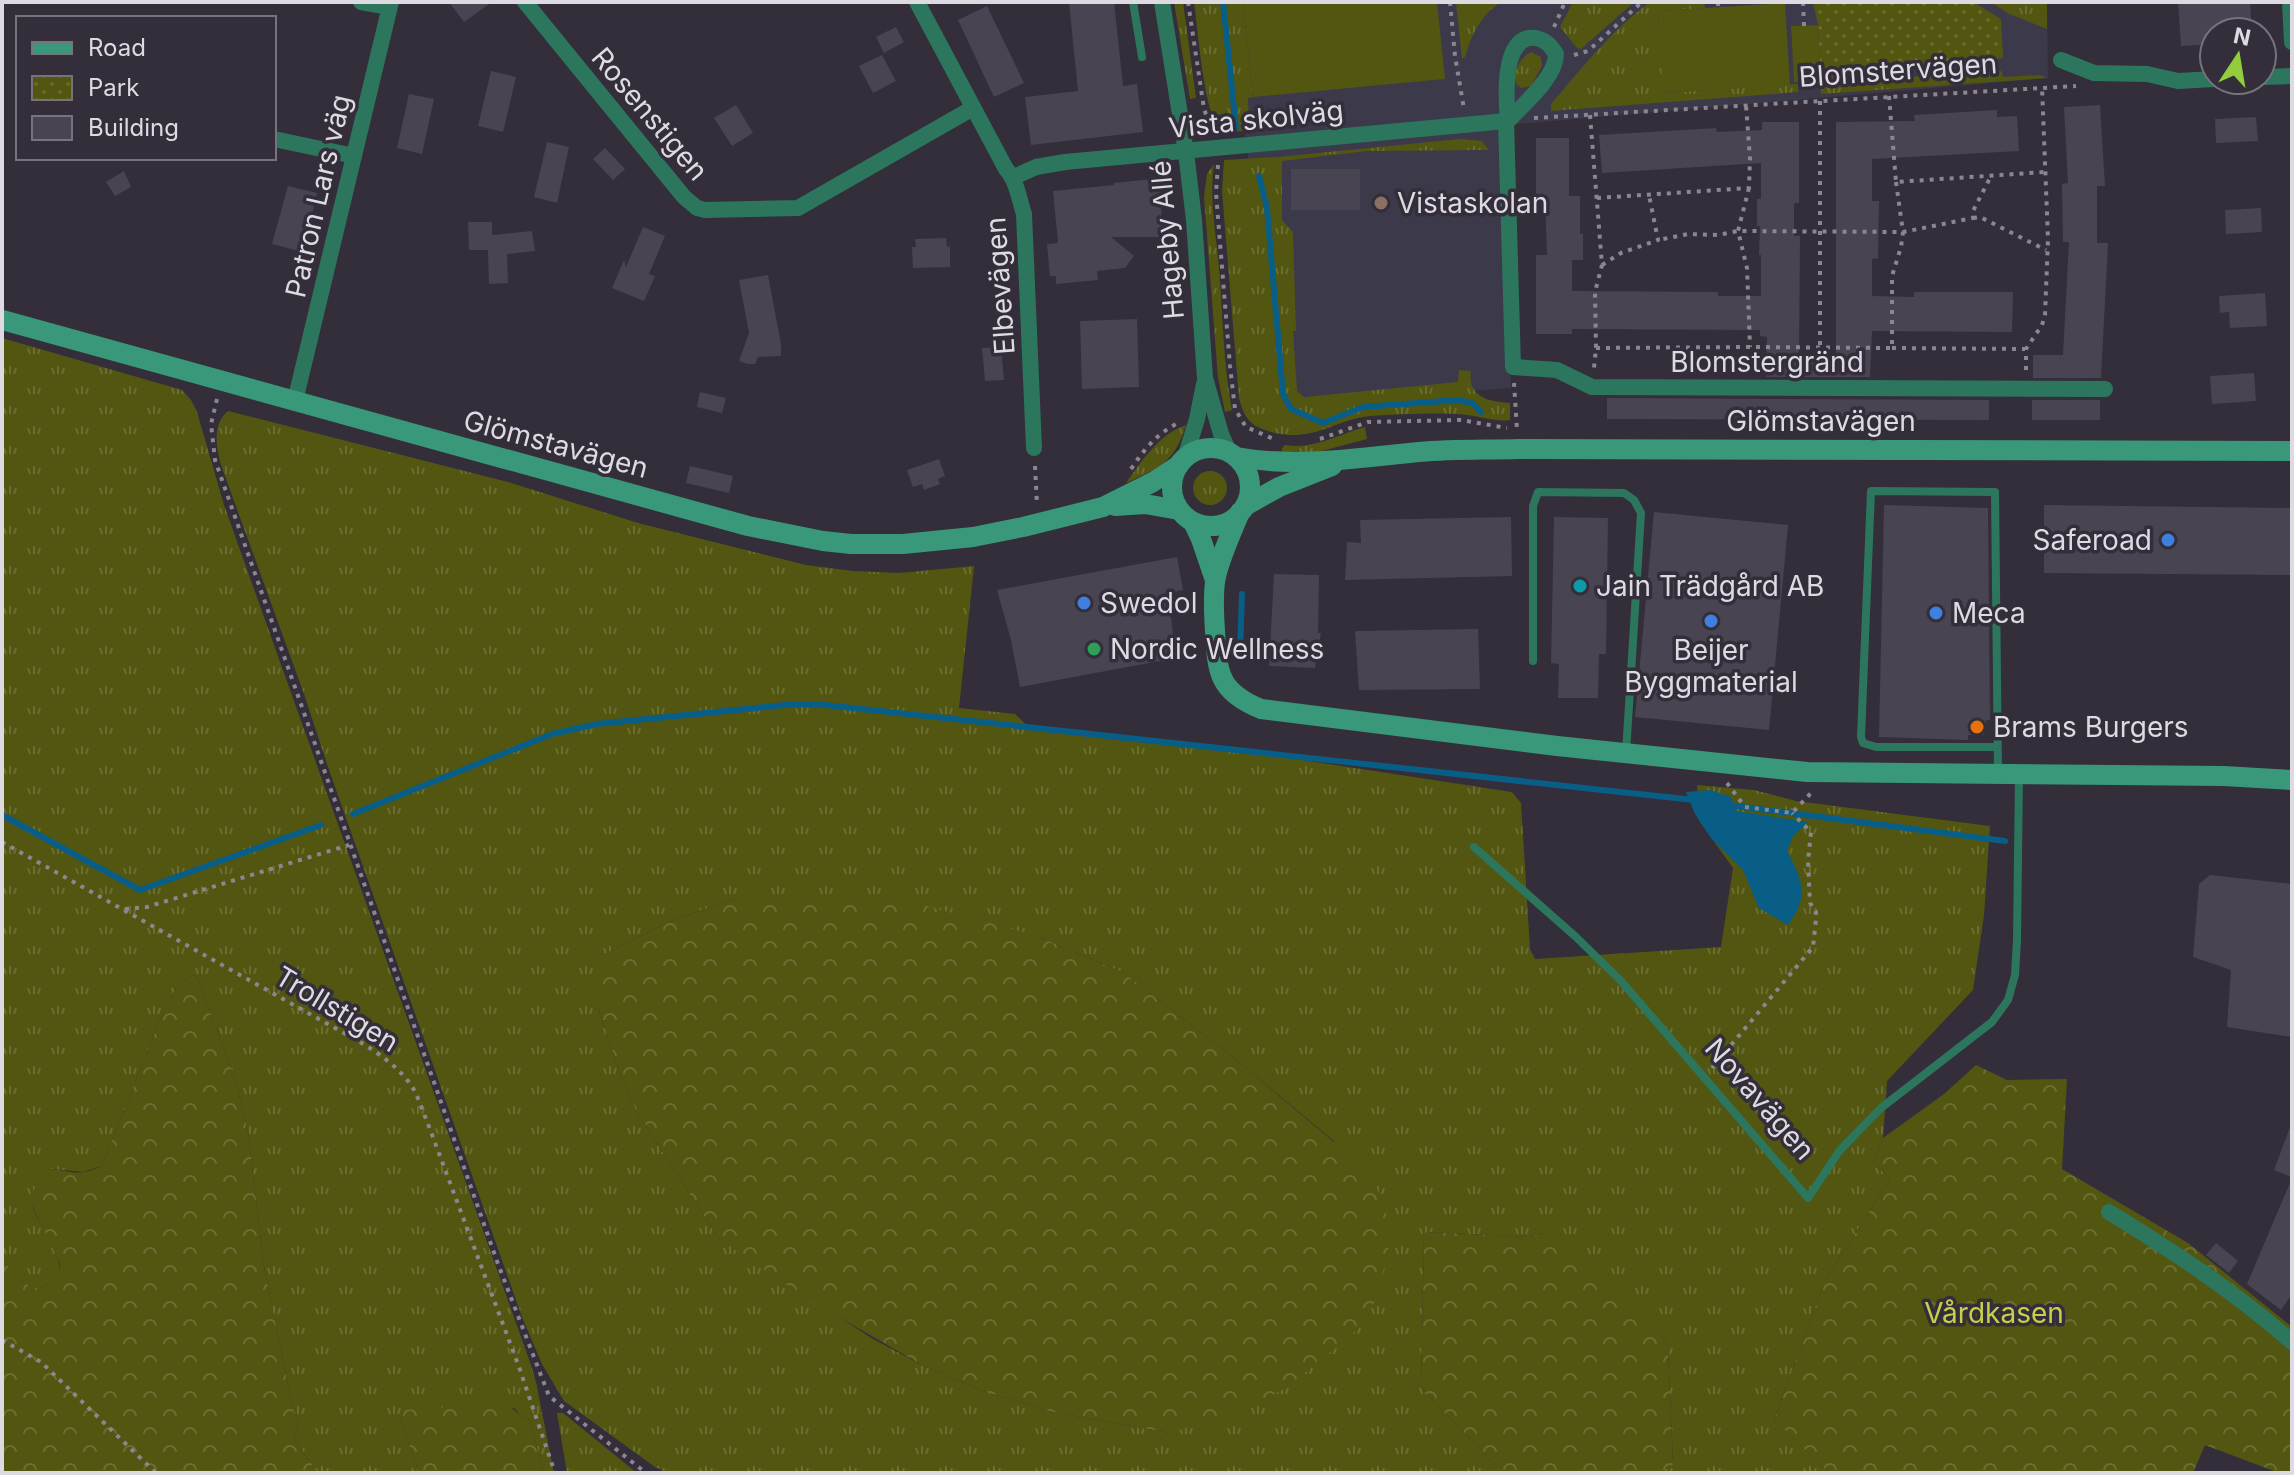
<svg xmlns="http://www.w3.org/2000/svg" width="2294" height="1475" viewBox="0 0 2294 1475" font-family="Inter,sans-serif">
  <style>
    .education { fill: #3b394a }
    .grass { fill: url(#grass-tufts); fill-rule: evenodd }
    .forest { fill: url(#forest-crowns) }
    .park { fill: url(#park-dots) }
    .garden { fill: #525610 }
    .water { fill: #085e87 }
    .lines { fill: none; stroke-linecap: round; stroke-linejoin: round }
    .stream { stroke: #085e87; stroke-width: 6 }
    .building { fill: #494451 }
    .path { stroke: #8b8791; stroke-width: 4; stroke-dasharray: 4 6; stroke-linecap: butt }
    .lane { stroke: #2c765e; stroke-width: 8 }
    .street { stroke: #2c765e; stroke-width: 16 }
    .secondary { stroke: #3a987a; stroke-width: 20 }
    .education-dot { fill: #8d6e63; stroke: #332e3a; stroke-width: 3 }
    .shop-dot { fill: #3f7fe0; stroke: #332e3a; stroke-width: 3 }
    .culture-dot { fill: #0f9aa8; stroke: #332e3a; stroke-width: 3 }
    .leisure-dot { fill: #2e9e5b; stroke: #332e3a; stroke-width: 3 }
    .food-dot { fill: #e8710a; stroke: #332e3a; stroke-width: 3 }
    .labels { text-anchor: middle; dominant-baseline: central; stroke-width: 7; stroke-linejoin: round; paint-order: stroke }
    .street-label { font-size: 28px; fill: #dddae2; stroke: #332e3a }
    .poi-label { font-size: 28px; fill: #dddae2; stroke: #332e3a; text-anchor: start }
    .park-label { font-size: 28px; fill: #c8cf4b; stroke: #332e3a }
  </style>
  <defs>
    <pattern id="grass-tufts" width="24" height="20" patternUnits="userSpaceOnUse" patternTransform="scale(2)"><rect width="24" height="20" fill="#525610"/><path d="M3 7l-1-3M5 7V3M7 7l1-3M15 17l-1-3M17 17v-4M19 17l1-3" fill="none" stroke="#6a6e32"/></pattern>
    <pattern id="forest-crowns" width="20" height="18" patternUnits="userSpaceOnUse" patternTransform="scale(2)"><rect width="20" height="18" fill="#525610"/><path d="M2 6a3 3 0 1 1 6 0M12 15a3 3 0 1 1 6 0" fill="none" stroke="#6a6e32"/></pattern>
    <pattern id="park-dots" width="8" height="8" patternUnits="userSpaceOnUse" patternTransform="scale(2)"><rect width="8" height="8" fill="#525610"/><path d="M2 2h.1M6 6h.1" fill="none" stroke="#6a6e32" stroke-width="1.8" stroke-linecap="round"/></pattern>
  </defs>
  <rect width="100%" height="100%" fill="#332e3a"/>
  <path class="education" d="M1229 2H2047L2048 78 1506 125 1511 388 1278 405Z"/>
  <g class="grass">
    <path d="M1174 2H1183L1196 98 1190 99 1189 93Z"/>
    <path d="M1194 2H1243L1253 97 1248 98 1249 123 1244 131 1221 133C1204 115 1198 30 1194 2Z"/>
    <path d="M1456 2H1501C1480 16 1472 34 1465 57L1462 59Z"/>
    <path d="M1573 2H1634L1581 49 1577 48 1560 27Z"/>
    <path d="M1650 2H1704L1705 8 1658 11 1664 93 1798 84V92L1551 111V104C1582 68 1612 30 1650 2Z"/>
    <path d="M1991 2H2047V29L2009 14Z"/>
    <path d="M1531 52 1541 57 1542 66 1531 86 1521 88 1516 84C1512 72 1520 58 1531 52Z"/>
    <path d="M2001 71 2003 77 2040 75 2047 78 1821 94 1820 83Z"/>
    <path d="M1460 139 1482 141 1489 150 1367 151 1282 161V220L1293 232 1296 331H1293L1297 391 1304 397 1458 382 1459 370 1471 371C1467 397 1489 402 1510 403V420C1497 423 1472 414 1456 414 1428 413 1399 414 1370 416 1336 419 1315 442 1275 433 1252 427 1245 421 1239 398L1222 191 1224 160 1278 157Z"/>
    <path d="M1214 164C1209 199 1216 233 1219 268 1223 315 1223 363 1232 410L1225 412 1218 378 1204 197 1207 174Z"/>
    <path d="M2 338 182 390 191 400 197 412 224 505 531 1365 536 1382 554 1473H544L530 1420 521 1416 514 1408 400 1419 419 1473H318L294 1439 299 1421 294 1414 264 1267 248 1132 237 1085 198 979 193 974 177 986 159 1022 102 1166 83 1172 51 1169 32 1205C39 1224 60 1252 60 1271 56 1276 51 1283 45 1286 29 1295 10 1270 2 1258Z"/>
    <path d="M228 411 508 482 638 523 806 565 853 571 899 573 974 566 959 708 1015 714 1030 728 1237 750 1512 792 1521 803 1530 949 1535 959 1721 947 1733 868 1700 822 1697 785 1754 790 1796 801 1990 826 1984 915 1973 990 1887 1081 1883 1138 1874 1162 1890 1180 1825 1280 1774 1420 1829 1473H1661L1673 1463 1668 1346 1664 1339 1543 1233 1529 1237 1431 1232 1424 1234 1421 1387 1492 1462 1508 1473H668L655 1467 564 1401 542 1364 522 1317 328 767 304 694 221 465C216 447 212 424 228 411ZM736 898 1034 935 1124 973 1233 1057 1335 1142 1170 1433 1053 1412 983 1391 922 1365 873 1339 719 1239 637 1112 619 1071 598 1007 603 955 671 921Z"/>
    <path d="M1186 425C1174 463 1161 467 1126 483 1142 461 1159 434 1186 425Z"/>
    <path d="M1365 427 1367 439 1318 452 1282 454V448L1285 445C1314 450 1339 434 1365 427Z"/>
    <circle cx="1210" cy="488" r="17"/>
    <path d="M557 1413H563L637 1473H567Z"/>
  </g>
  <g class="forest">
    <path d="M886 895 1034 935 1124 973 1233 1057 1372 1174 1389 1222 1388 1254 1374 1303 1353 1334 1286 1388 1241 1411 1170 1433 1053 1412 983 1391 922 1365 806 1298 719 1239 637 1112 619 1071 598 1007 599 966 603 955 671 921 736 898Z"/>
    <path d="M193 974 198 979 237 1085 248 1132 264 1267 294 1414 299 1421 294 1439 318 1473H2V1258C10 1269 29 1295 45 1286 50 1283 56 1276 60 1271V1264L32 1205C31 1198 33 1193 35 1186 45 1157 63 1176 84 1172 90 1171 97 1168 102 1166L159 1022 177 986Z"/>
    <path d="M1976 1065 2007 1080 2067 1079 2062 1169 2188 1243 2292 1327V1473H2279L2205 1445 2193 1473H1829L1774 1420 1825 1280 1890 1180 1874 1162 1883 1138 1944 1094Z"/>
    <path d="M1431 1232 1529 1237 1543 1233 1552 1235 1664 1339 1668 1346 1673 1464 1661 1473H1508L1492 1462 1421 1387 1424 1233Z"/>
    <path d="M506 1403 521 1416 530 1420 544 1473H419L400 1419 403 1410Z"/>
  </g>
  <path class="park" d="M1813 2H1973L2001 19 2003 58 1821 80 1818 25Z"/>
  <g class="garden">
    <path d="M1243 2H1437L1445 79 1253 97Z"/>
    <path d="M1785 3 1790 85 1663 93 1658 11Z"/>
    <path d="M1818 25 1821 80 1794 82 1791 26Z"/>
  </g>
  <path class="water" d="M1711 790 1731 797 1736 811 1808 822 1793 836 1787 851C1802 880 1810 895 1788 925L1759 908 1743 870 1711 838 1695 814 1686 792Z"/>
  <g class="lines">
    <g class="stream">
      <path d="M1223 2 1236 128"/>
      <path d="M1259 176 1267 208 1283 394 1291 409 1323 423 1363 407 1458 400 1472 403 1481 412"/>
      <path d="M1240 650 1242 594"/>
      <path d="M1729 805 2005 841"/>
      <path d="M353 814 552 734 597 724 795 704 825 705 1694 800"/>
      <path d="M2 815 140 890 321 825"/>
    </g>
  </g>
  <g class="building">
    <path d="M449 2H492L464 22Z"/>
    <path d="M1069 2H1114L1123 86 1137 84 1143 132 1031 145 1025 97 1078 91Z"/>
    <path d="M2178 2H2250L2252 32H2214V44L2181 46Z"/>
    <path d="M987 6 1024 83 994 97 958 20Z"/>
    <path d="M896 27 904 42 884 53 876 37Z"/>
    <path d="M882 55 896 81 873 93 859 66Z"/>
    <path d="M491 71 516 77 503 132 478 126Z"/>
    <path d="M409 94 434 99 422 154 397 148Z"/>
    <path d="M736 105 753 133 732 146 714 118Z"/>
    <path d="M2100 105 2105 186H2097V243H2108L2101 378H2033V355H2063L2069 242H2063L2062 184 2068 183 2064 107Z"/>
    <path d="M1997 110V117L2017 116 2019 151 1872 159V201H1879L1878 258 1872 259V296L1914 297V292H2013L2012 332 1872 331 1870 377H1766L1767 337 1760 336V330L1572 329V334H1536V255H1547L1545 198H1536V138H1569V196H1580V234H1583V260H1572V291L1718 292V296H1761V255H1759L1760 226H1757V199H1761V163L1602 173 1599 135 1716 128 1717 132 1762 130V122H1799V203H1794V236H1800L1799 354 1836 355V122L1915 121 1914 115Z"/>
    <path d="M2256 117 2258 141 2216 143 2215 119Z"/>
    <path d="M547 142 569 147 557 203 534 197Z"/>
    <path d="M605 148 625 169 613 180 593 159Z"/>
    <rect x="1291" y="169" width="69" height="41"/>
    <path d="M124 171 131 187 115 196 106 182Z"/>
    <path d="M1153 179 1154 190 1160 189 1163 237H1111L1134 256 1125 268 1097 271 1098 280 1056 284V276H1050L1047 244 1058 243 1053 191 1114 185V183Z"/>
    <path d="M288 186 317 193 303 252 272 244Z"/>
    <path d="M2261 208 2262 232 2226 234 2225 210Z"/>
    <path d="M468 222H492V235L532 231 535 251 507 254 508 283 489 284 488 250H469Z"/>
    <path d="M643 227 665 236 649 274 655 276 644 301 612 288 624 260 626 267Z"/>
    <path d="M946 238 947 247 950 246V267L913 268 912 247H916L915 239Z"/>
    <path d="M768 275 781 344V356L758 357 755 364H748L739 361 749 333 739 280Z"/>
    <path d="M2265 293 2267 326 2230 328 2229 312 2220 313 2219 296Z"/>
    <path d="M1137 319 1139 387 1082 389 1080 321Z"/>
    <path d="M1001 347 1004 380 985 381 982 348Z"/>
    <path d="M2254 373 2256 401 2212 404 2210 376Z"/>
    <path d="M700 392 726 398 722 413 697 407Z"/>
    <path d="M1607 398 1989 400V420L1607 419Z"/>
    <rect x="2032" y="400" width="68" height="20"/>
    <path d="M939 459 945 476 938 479 940 484 924 490 922 484 913 487 907 470Z"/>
    <path d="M690 466 733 476 729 493 686 483Z"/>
    <path d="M1884 505 1988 508 1990 720H1986L1984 735H1968V740L1879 737Z"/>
    <path d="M2044 505 2292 508V575L2044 573Z"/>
    <path d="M1654 512 1788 525 1769 730 1635 717Z"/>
    <path d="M1511 517 1512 576 1345 580 1347 542 1361 543 1360 520Z"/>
    <path d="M1554 517 1608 518 1606 654H1599L1598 698H1558L1559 664 1551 663Z"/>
    <path d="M1177 557 1183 590 1168 593 1176 658 1020 687 1011 640 997 590Z"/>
    <path d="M1274 574 1319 575 1318 633H1321L1315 668 1269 666Z"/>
    <path d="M1478 629 1480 689 1359 690 1355 632 1357 631Z"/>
    <path d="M2210 875 2292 884V1037L2227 1027 2231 970 2193 957 2199 884Z"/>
    <path d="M2290 1127 2292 1128V1177L2274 1170Z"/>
    <path d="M2292 1178V1294L2281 1310 2247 1284Z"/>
    <path d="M2216 1243 2238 1261 2229 1273 2206 1255Z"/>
  </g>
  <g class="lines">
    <g class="path">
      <path d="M1188 2 1204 109 1213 133"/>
      <path d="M1450 2 1455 56 1464 109"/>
      <path d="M1718 2V7"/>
      <path d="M1803 2 1804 26"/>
      <path d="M1554 27 1565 2"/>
      <path d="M1574 55 1588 51 1642 2"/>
      <path d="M2229 91 2252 90"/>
      <path d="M1889 96 1896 182 2045 172"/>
      <path d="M1820 101V371"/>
      <path d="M1590 115 1602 265 1595 292 1596 348 1594 368"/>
      <path d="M1534 118 2076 86"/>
      <path d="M1218 165 1216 193 1230 366 1235 409 1246 427 1276 440"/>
      <path d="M1896 182 1903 232 1973 218V211L1991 176"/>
      <path d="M1749 188 1738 231 1747 268 1750 347"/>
      <path d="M1597 198 1749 188 1750 159 1746 105"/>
      <path d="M1973 218 1980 217 2046 250"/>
      <path d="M1602 265 1621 253 1658 240 1649 195"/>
      <path d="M1596 348 1750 347 1892 348V276L1901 247 1903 232 1738 231 1718 235 1688 234 1658 240"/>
      <path d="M1892 348 2025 349"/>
      <path d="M2026 370V349L2042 325 2045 315 2048 239 2042 87"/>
      <path d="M1514 383 1517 430"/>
      <path d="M217 399 211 424 215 460 498 1264 549 1396 646 1473"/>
      <path d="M1320 439 1368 422 1461 420 1507 428"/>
      <path d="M1035 466 1037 505"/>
      <path d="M1131 469C1144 450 1156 434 1178 423"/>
      <path d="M1727 783 1745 807 1792 813 1813 791"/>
      <path d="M2 842 360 1042C380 1054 400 1068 413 1088 419 1099 423 1112 428 1124L519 1367 555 1473"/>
      <path d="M125 909 147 907 349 845"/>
      <path d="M1712 1068 1813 947 1816 919V912L1810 903 1808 861 1811 832 1792 813"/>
      <path d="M2 1340 41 1362 156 1473"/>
    </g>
    <g class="lane">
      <path d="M1133 2 1142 57"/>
      <path d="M1533 661V506L1538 492 1624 493 1634 500 1641 513 1626 753"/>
      <path d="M1997 747H1876L1863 743 1861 737 1871 491 1995 492 1998 772"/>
      <path d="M1474 847 1576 937 1621 981 1808 1198 1840 1150 1881 1108 1992 1022 2008 1000 2015 975 2017 940 2019 774"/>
    </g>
    <g class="street">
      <path d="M361 2 389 7"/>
      <path d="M525 2 684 197 697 208 705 210 798 208 973 108"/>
      <path d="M917 2 1006 169C1017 181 1019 199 1024 214L1034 448"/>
      <path d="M1162 2 1186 152 1194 220 1205 378 1221 434 1230 454"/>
      <path d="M2290 2 2292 42"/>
      <path d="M2061 60 2094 73 2147 74 2178 81 2214 79"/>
      <path d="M2262 77 2292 76"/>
      <path d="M1508 121C1523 104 1556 78 1556 54 1551 46 1546 40 1536 38 1501 33 1506 100 1508 121H1506L1513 367 1557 370 1592 387 2105 389"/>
      <path d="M274 139 354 156"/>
      <path d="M1014 177 1036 167 1065 162 1506 121"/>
      <path d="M295 401 391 2"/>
      <path d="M1185 458 1197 419 1204 384"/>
      <path d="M2109 1212C2174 1252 2234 1291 2292 1342"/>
    </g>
    <g class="secondary">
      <path d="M2 320 748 526 823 541 851 544H903L973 537 1023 527 1103 507 1153 482 1179 465"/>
      <circle cx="1211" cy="487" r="39"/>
      <path d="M1236 457C1296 468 1358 458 1419 452 1452 449 1485 450 1518 449L2292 451"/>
      <path d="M1115 506 1145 504 1179 510"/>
      <path d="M1245 506 1279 487 1332 466"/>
      <path d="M1240 512C1232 532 1218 561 1215 582 1213 598 1214 616 1215 631 1217 673 1219 692 1261 709L1557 746 1807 772 2224 776 2292 780"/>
      <path d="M1193 522 1201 539 1215 580"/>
    </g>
  </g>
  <circle class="education-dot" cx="1381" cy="203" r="8"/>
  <g class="shop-dot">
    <circle cx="2168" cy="540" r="8"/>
    <circle cx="1084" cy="603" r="8"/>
    <circle cx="1936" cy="613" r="8"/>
    <circle cx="1711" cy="621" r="8"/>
  </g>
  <circle class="culture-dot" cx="1580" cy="586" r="8"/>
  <circle class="leisure-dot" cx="1094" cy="649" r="8"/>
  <circle class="food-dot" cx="1977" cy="727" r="8"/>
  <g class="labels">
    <g class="street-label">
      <text transform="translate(1898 70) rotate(-4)">Blomstervägen</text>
      <text transform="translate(650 114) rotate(50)">Rosenstigen</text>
      <text transform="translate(1256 119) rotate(-6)">Vista skolväg</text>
      <text transform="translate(318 196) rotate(-77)">Patron Lars väg</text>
      <text transform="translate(1167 240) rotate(-95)">Hageby Allé</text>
      <text transform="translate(1000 286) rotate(-94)">Elbevägen</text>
      <text x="1767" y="362">Blomstergränd</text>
      <text x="1821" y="421">Glömstavägen</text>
      <text transform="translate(556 444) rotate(15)">Glömstavägen</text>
      <text transform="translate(337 1009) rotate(31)">Trollstigen</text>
      <text transform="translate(1760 1099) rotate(49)">Novavägen</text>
    </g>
    <g class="poi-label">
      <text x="1397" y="203">Vistaskolan</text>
      <text x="2152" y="540" text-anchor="end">Saferoad</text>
      <text x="1596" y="586">Jain Trädgård AB</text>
      <text x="1100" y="603">Swedol</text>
      <text x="1952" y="613">Meca</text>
      <text x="1110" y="649">Nordic Wellness</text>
      <text x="1711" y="650" text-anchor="middle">Beijer<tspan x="1711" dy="32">Byggmaterial</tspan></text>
      <text x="1993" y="727">Brams Burgers</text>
    </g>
    <g class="park-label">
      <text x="1994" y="1313">Vårdkasen</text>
    </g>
  </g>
  <rect width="2294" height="1475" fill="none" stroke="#dddae2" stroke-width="8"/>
  <rect x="16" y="16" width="260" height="144" fill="#332e3a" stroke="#77737d" stroke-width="2"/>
  <rect x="32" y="42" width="40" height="12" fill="#3a987a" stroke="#77737d" stroke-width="2"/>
  <text x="88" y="56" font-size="24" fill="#dddae2">Road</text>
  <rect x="32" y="76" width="40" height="24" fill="url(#park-dots)" stroke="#77737d" stroke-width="2"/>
  <text x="88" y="96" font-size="24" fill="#dddae2">Park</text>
  <rect x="32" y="116" width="40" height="24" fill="#494451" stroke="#77737d" stroke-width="2"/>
  <text x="88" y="136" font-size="24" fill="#dddae2">Building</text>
  <g transform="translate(2238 56) rotate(12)"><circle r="38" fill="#332e3a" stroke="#77737d" stroke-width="2"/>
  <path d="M0-6L14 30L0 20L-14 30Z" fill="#93cd3d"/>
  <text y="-12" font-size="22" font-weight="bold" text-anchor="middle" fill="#dddae2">N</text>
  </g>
</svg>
